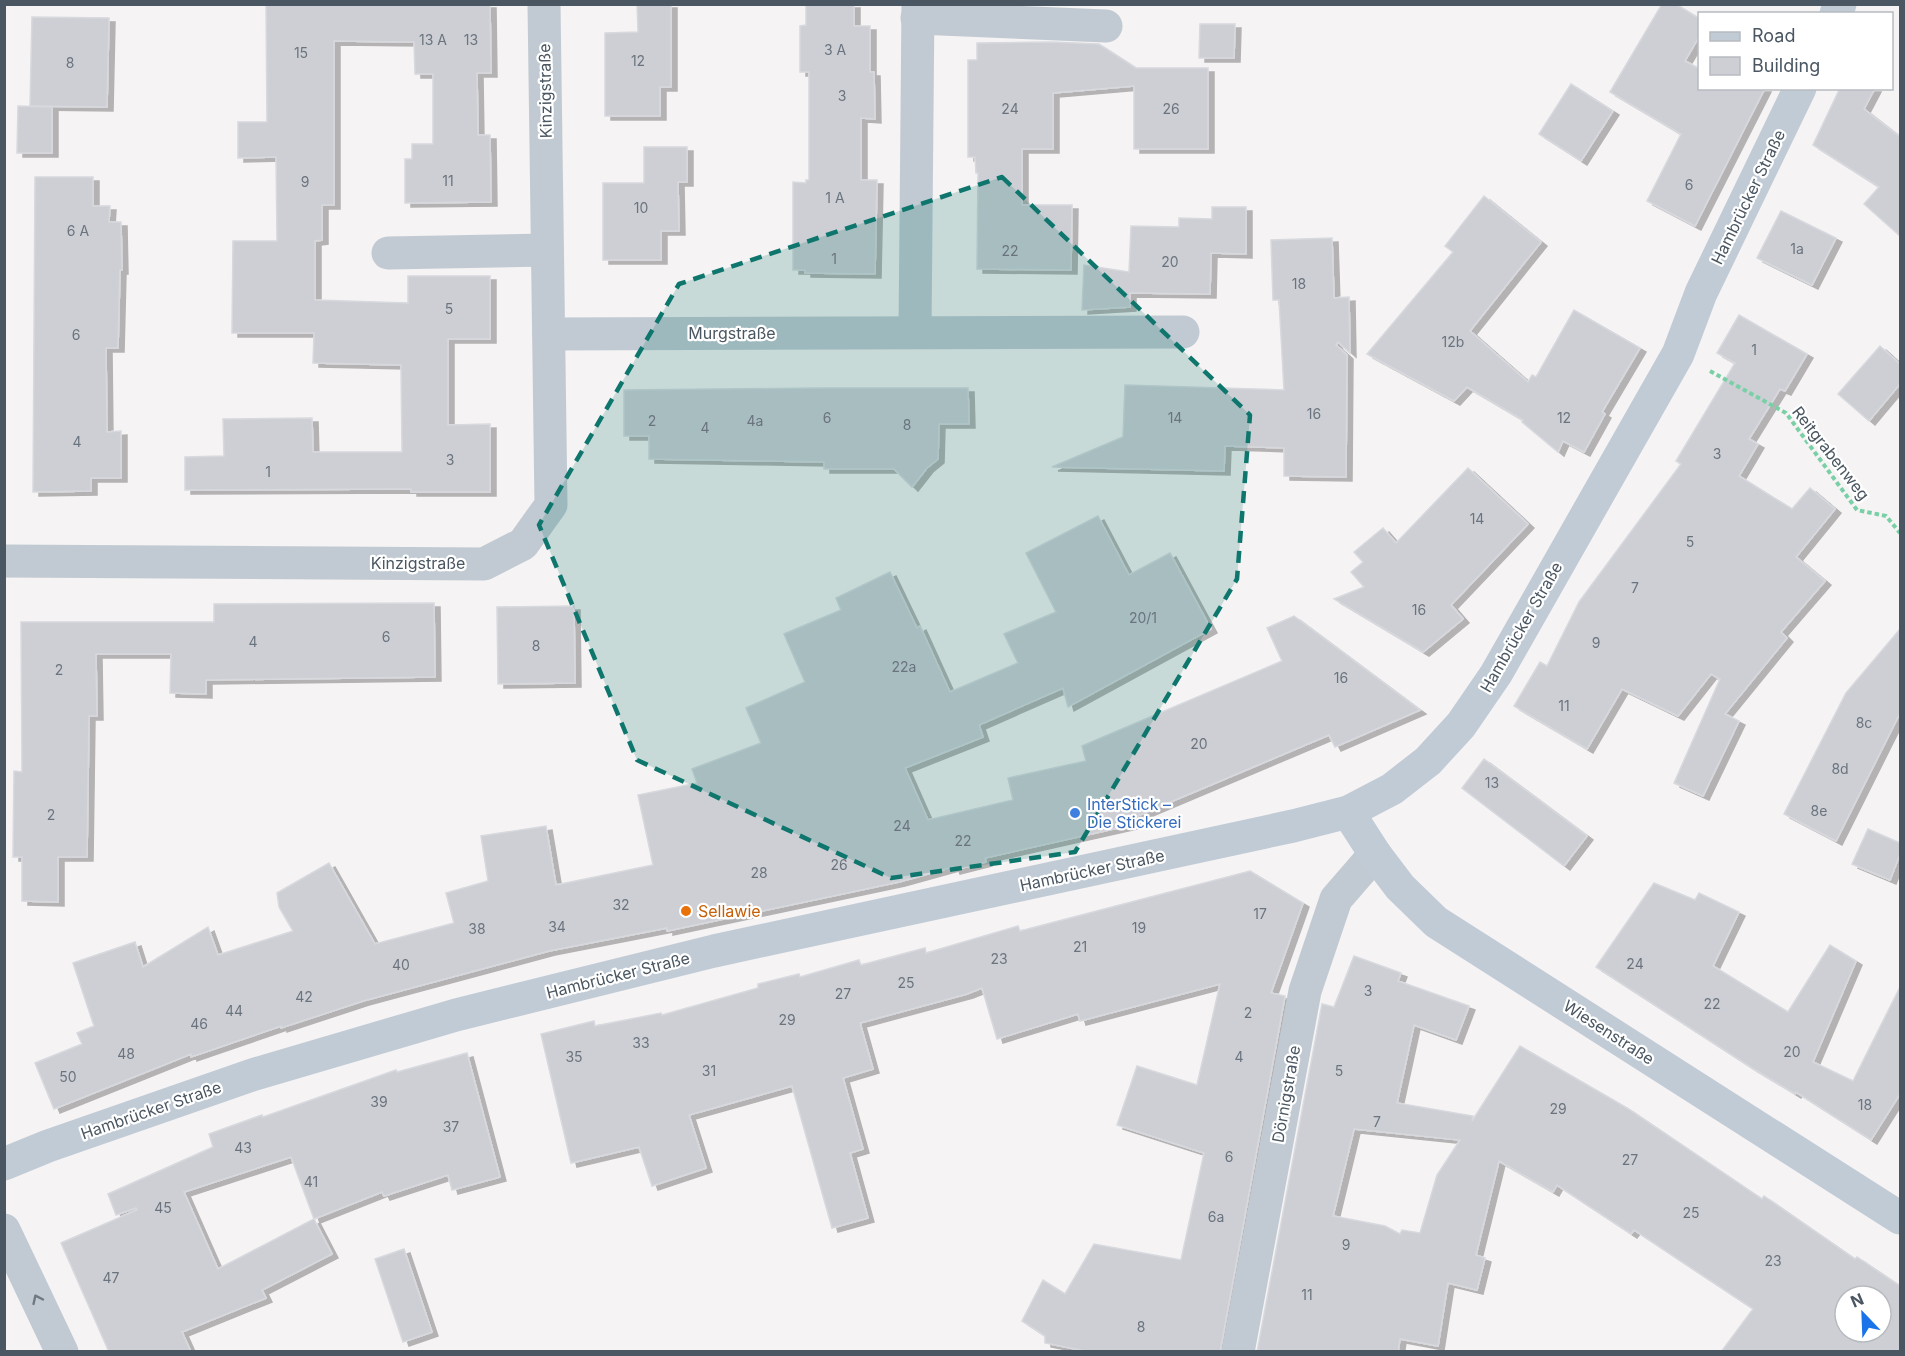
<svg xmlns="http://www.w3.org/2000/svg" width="1905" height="1356" viewBox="0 0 1905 1356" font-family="Inter,sans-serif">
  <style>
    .building { fill: #cdcfd5; stroke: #d7d9de; stroke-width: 1.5; fill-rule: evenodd; filter: url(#shadow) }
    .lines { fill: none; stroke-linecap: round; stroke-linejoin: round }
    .path { stroke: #7ad0a6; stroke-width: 4; stroke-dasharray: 4.5 3; stroke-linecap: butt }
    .street { stroke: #c1cad2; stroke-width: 33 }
    .secondary { stroke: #c1cbd6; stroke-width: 33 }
    .oneway { stroke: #6e7983 }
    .marked { fill: #0f766e; fill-opacity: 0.2; stroke: #0f766e; stroke-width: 4.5; stroke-dasharray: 12 8; stroke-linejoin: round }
    .shop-dot { fill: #3f7fe0; stroke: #fff; stroke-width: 2 }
    .food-dot { fill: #e8710a; stroke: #fff; stroke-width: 2 }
    .labels { text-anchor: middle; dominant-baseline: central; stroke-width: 4.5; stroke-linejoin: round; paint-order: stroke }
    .number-label { font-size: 14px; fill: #6b747e }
    .street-label { font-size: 16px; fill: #4a5661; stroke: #fff }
    .shop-label { font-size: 16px; fill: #366cbe; stroke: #fff; text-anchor: start }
    .food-label { font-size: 16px; fill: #c56008; stroke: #fff; text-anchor: start }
  </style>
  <defs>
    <filter id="shadow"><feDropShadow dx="6" dy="4" stdDeviation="0" flood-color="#0004"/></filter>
  </defs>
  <rect width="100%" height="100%" fill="#f5f3f3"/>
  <g class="building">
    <path d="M266 4H490L491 73H477L478 135H490L491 202 405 203V159H412V144H433V74H415L414 42 334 41V205H322V240L315 241V300L408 303V276H490V339H448V425L490 424V492H411V489L185 490V457L224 456 223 419 312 418 313 452H402L401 365 313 363 314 333H232L233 241H277L276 157 238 158V122H267Z"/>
    <path d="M637 4H671V87H660V116H605V33L638 32Z"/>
    <path d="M806 4H854V26H870V72H874L875 119 861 118V180H877L875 274 805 273V270H793V182L806 183V180H809V72H800V26L806 25Z"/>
    <path d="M1662 4H1676L1700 19V35L1685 61 1700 69V88H1765L1695 226 1647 201 1681 134 1610 92Z"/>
    <path d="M32 17 109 18 107 107 30 106Z"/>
    <path d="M1200 24H1235L1234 58H1199Z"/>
    <path d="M1052 42 1099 44 1136 68H1208V149H1134V86L1053 93V149H1022V205H1072L1071 270 977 269 978 173H976L975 157H968V60H977V43Z"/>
    <path d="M1571 84 1613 111 1581 161 1539 134Z"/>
    <path d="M1840 88H1875L1864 109 1900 137V236L1864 204 1879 187 1813 145Z"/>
    <path d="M18 106 52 107V153H17Z"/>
    <path d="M644 147H687V182H678L679 231H661V260H603V183H644Z"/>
    <path d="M35 177H93V206H110L109 222H121L122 270H120L118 348H106L107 432 121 431V478H91V491L33 492Z"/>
    <path d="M1484 196 1541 242 1470 331 1528 382 1532 375 1536 377 1574 310 1640 348 1602 412 1605 414 1584 452 1563 441 1558 452 1522 422 1523 420 1467 387 1454 401 1367 354 1453 252 1445 246Z"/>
    <path d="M1212 207H1246V254L1211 253 1210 294 1130 293V307L1082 310 1084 265 1129 272 1131 226 1179 227V218L1212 219Z"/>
    <path d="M1781 211 1836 238 1812 285 1757 258Z"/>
    <path d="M1332 238 1334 298 1349 297 1350 353 1338 342 1336 345 1347 355 1346 477 1284 476V448L1225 446 1224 471 1052 467 1123 437 1125 385 1284 390 1279 300H1273L1271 240Z"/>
    <path d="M1739 315 1807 354 1785 391 1780 389 1749 439 1758 444 1739 476 1792 509 1810 488 1835 509 1796 557 1825 581 1781 632 1787 638 1725 714 1739 721 1703 796 1674 783 1720 679 1711 674 1678 716 1622 689 1587 749 1514 706 1540 662 1547 666 1579 602 1681 464 1676 461 1735 363 1717 353Z"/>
    <path d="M1880 346 1900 364V384L1869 421 1838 394Z"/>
    <path d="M823 388H968L969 424H939L938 459 927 468 912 487 894 469H824V462L649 459V436H624V390Z"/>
    <path d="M1468 468 1528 524 1451 605 1463 619 1423 652 1334 599 1364 587 1351 572 1363 562 1354 552 1383 528 1396 543Z"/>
    <path d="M1098 516 1129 575 1170 553 1211 629 1068 707 1063 688 979 725 983 737 905 768 928 820 1013 800 1008 778 1086 761 1082 746 1282 661 1267 628 1294 616 1420 710 1335 747 1329 735 1135 817 1136 824 985 858 986 862 954 870 953 867 899 882 667 931V928L549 951 363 1001 281 1028V1026L191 1057V1054L54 1109 35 1063 82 1044 77 1033 94 1026 73 963 135 942 143 967 208 927 218 955 293 931 279 907 277 893 329 863 375 944 454 923 446 893 488 881 481 836 546 826 556 885 653 865 638 795 697 783 692 769 761 743 746 708 805 682 784 634 841 610 836 598 890 572 917 628 920 626 950 692 1018 663 1004 634 1056 612 1026 553Z"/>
    <path d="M434 603 435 677 206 680V694L170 693 171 654H96L97 716H89L87 857H58V902L22 901V857H13L14 771 22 772 21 622H214V604Z"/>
    <path d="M574 606 575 683 498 684 497 607Z"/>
    <path d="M1900 629V713L1836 841 1784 814 1846 693Z"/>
    <path d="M1484 759 1587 836 1564 866 1462 788Z"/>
    <path d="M1868 829 1900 843V854L1890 880 1852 864Z"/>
    <path d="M1250 871 1303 903 1271 993 1285 996 1220 1352H1090L1045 1343V1336L1022 1321 1043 1280 1065 1294 1094 1244 1181 1260 1204 1153 1117 1125 1137 1066 1197 1085 1220 984 1080 1021 1078 1014 997 1039 982 988 967 994 860 1023 873 1069 843 1078 863 1149 850 1153 868 1218 832 1228 792 1086 689 1115 706 1168 652 1186 639 1147 571 1163 541 1034 594 1021 595 1026 661 1013 662 1015 758 988V984L799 974 800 977 859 960 861 965 925 948 926 953 1018 926 1020 931Z"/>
    <path d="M1654 883 1695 900 1699 893 1739 912 1713 966 1788 1012 1830 945 1856 961 1813 1062 1853 1081 1900 987V1094L1871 1140 1796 1092 1795 1094 1752 1068 1596 967Z"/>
    <path d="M1354 956 1401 973 1398 981 1469 1006 1456 1040 1414 1025 1397 1103 1473 1116 1472 1121 1520 1046 1627 1108 1762 1199 1764 1196 1855 1259 1857 1257 1900 1286V1352H1721L1753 1309 1634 1230 1631 1234 1557 1185 1553 1192 1499 1161 1476 1255 1485 1258 1477 1290 1448 1283 1438 1346 1400 1339 1398 1352H1257L1322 1004 1334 1007ZM1354 1129 1460 1140 1437 1175 1420 1233 1402 1230 1400 1234 1385 1226 1333 1216ZM1845 1296H1881V1332H1845Z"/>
    <path d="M467 1053 500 1177 452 1190 448 1175 384 1196 382 1192 314 1219 332 1254 262 1290 266 1298 182 1332 191 1352H109L61 1243 137 1210 136 1208 116 1215 108 1194 213 1147 209 1134 262 1115 263 1117 396 1070 397 1072ZM291 1157 314 1219 218 1269 184 1192Z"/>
    <path d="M404 1249 432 1332 403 1342 375 1259Z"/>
  </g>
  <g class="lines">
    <path class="path" d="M1710 371 1786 413 1857 510 1886 516 1900 533"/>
    <g class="street">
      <path d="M917 18 1106 26"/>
      <path d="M388 253 547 250"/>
      <path d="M915 332 918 4"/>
      <path d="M549 334 1183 332"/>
      <path d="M4 561 484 564 523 544 551 505 544 4"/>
      <path d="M4 1230 62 1352"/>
      <path d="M1238 1352 1305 991 1336 899 1375 854"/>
    </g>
    <g class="secondary">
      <path d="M1836 14 1840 4"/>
      <path d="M1348 812 1375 854 1400 887 1436 922 1900 1218"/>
      <path d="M4 1164 48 1146 252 1075 456 1015 714 951 1293 826 1348 812 1392 789 1428 761 1461 725 1496 674 1678 354 1701 293 1800 88"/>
    </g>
  </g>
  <defs><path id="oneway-chevron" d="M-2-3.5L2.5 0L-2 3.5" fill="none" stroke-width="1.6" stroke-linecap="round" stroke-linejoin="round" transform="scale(1.5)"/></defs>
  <use class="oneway" href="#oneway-chevron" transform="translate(37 1299) rotate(-115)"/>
  <path class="marked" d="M1002 177 1250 415 1237 579 1075 852 891 878 637 760 539 525 679 284Z"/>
  <circle class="shop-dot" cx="1075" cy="813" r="6"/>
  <circle class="food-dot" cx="686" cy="911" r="6"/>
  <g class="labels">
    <g class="number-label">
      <text x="433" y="39">13 A</text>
      <text x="471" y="39">13</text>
      <text x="835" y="49">3 A</text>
      <text x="301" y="52">15</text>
      <text x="638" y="60">12</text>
      <text x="70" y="62">8</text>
      <text x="842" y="95">3</text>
      <text x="1010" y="108">24</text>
      <text x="1171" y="108">26</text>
      <text x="448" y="180">11</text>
      <text x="305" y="181">9</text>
      <text x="1689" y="184">6</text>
      <text x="835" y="197">1 A</text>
      <text x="641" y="207">10</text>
      <text x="78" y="230">6 A</text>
      <text x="1797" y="248">1a</text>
      <text x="1010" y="250">22</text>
      <text x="834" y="258">1</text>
      <text x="1170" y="261">20</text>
      <text x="1299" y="283">18</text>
      <text x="449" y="308">5</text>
      <text x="76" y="334">6</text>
      <text x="1453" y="341">12b</text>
      <text x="1754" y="349">1</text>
      <text x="1314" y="413">16</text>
      <text x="827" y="417">6</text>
      <text x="1175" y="417">14</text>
      <text x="1564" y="417">12</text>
      <text x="652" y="420">2</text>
      <text x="755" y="420">4a</text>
      <text x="907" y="424">8</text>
      <text x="705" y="427">4</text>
      <text x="77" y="441">4</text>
      <text x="1717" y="453">3</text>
      <text x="450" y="459">3</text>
      <text x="268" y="471">1</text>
      <text x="1477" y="518">14</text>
      <text x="1690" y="541">5</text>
      <text x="1635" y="587">7</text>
      <text x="1419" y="609">16</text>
      <text x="1143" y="617">20/1</text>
      <text x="386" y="636">6</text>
      <text x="253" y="641">4</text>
      <text x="1596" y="642">9</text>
      <text x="536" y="645">8</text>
      <text x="904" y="666">22a</text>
      <text x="59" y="669">2</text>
      <text x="1341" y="677">16</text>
      <text x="1564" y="705">11</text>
      <text x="1864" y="722">8c</text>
      <text x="1199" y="743">20</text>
      <text x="1840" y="768">8d</text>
      <text x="1492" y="782">13</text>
      <text x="1819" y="810">8e</text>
      <text x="51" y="814">2</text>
      <text x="902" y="825">24</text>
      <text x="963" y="840">22</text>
      <text x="839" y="864">26</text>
      <text x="759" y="872">28</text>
      <text x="621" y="904">32</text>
      <text x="1260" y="913">17</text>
      <text x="557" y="926">34</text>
      <text x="1139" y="927">19</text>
      <text x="477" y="928">38</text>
      <text x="1080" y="946">21</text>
      <text x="999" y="958">23</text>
      <text x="1635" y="963">24</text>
      <text x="401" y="964">40</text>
      <text x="906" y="982">25</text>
      <text x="1368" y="990">3</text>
      <text x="843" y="993">27</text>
      <text x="304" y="996">42</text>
      <text x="1712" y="1003">22</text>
      <text x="234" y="1010">44</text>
      <text x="1248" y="1012">2</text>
      <text x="787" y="1019">29</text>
      <text x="199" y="1023">46</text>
      <text x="641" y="1042">33</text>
      <text x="1792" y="1051">20</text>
      <text x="126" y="1053">48</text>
      <text x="574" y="1056">35</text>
      <text x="1239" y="1056">4</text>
      <text x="709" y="1070">31</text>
      <text x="1339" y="1070">5</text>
      <text x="68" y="1076">50</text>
      <text x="379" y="1101">39</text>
      <text x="1865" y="1104">18</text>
      <text x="1558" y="1108">29</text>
      <text x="1377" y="1121">7</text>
      <text x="451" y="1126">37</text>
      <text x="243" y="1147">43</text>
      <text x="1229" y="1156">6</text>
      <text x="1630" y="1159">27</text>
      <text x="311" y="1181">41</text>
      <text x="163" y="1207">45</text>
      <text x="1691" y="1212">25</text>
      <text x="1216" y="1216">6a</text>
      <text x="1346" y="1244">9</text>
      <text x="1773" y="1260">23</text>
      <text x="111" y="1277">47</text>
      <text x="1307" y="1294">11</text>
      <text x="1141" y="1326">8</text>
    </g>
    <g class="street-label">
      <text transform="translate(545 91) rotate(-91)">Kinzigstraße</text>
      <text transform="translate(1748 197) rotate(-64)">Hambrücker Straße</text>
      <text x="732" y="333">Murgstraße</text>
      <text transform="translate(1831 453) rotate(52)">Reitgrabenweg</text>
      <text x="418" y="563">Kinzigstraße</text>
      <text transform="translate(1521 627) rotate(-60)">Hambrücker Straße</text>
      <text transform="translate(1092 870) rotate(-12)">Hambrücker Straße</text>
      <text transform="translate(618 975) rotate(-14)">Hambrücker Straße</text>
      <text transform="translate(1609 1032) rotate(33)">Wiesenstraße</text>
      <text transform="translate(1286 1094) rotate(-80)">Dörnigstraße</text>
      <text transform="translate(151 1110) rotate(-19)">Hambrücker Straße</text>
    </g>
    <g class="shop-label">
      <text x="1087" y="804">InterStick –<tspan x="1087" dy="18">Die Stickerei</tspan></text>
    </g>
    <g class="food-label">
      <text x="698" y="911">Sellawie</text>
    </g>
  </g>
  <rect width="1905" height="1356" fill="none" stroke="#4a5661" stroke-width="12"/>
  <rect x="1698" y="12" width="195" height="78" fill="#ffffff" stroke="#b7bbc0" stroke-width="1.5"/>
  <rect x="1710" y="32" width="30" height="9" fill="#c1cbd6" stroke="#b7bbc0" stroke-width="1.5"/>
  <text x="1752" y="42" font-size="18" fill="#4a5661">Road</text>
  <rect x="1710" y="57" width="30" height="18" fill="#cdcfd5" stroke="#b7bbc0" stroke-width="1.5"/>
  <text x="1752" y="72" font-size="18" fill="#4a5661">Building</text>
  <g transform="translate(1863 1314) rotate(337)"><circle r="28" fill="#ffffff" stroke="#b7bbc0" stroke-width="1.5"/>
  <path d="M0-4.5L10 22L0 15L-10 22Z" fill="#1a73e8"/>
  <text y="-9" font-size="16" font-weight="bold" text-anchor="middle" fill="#4a5661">N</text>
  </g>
</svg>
